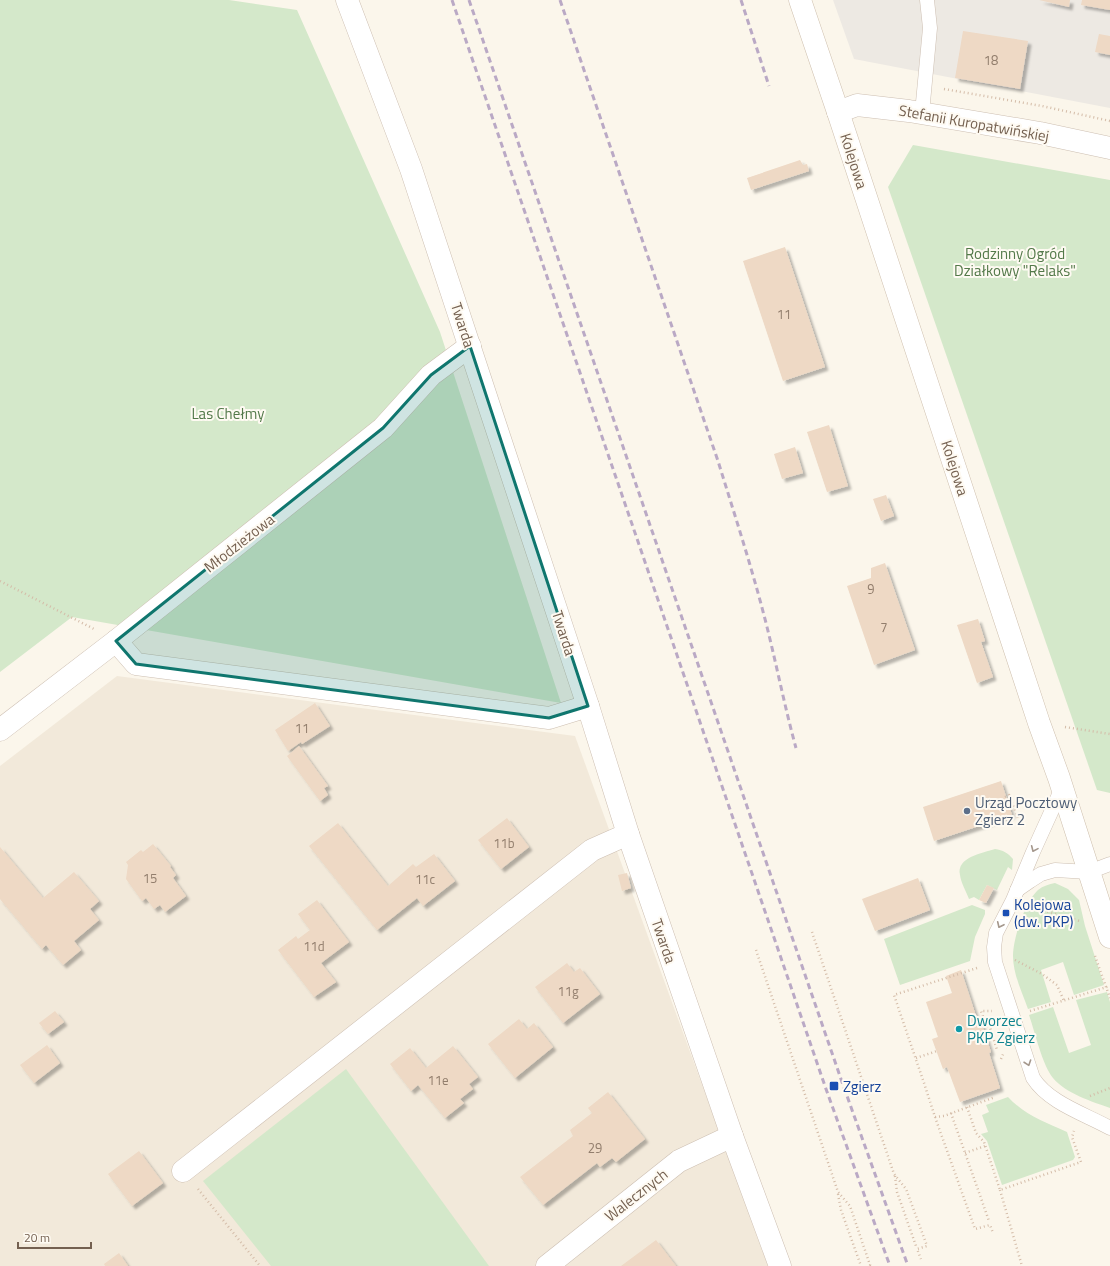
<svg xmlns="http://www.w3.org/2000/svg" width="1110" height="1266" viewBox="0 0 1110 1266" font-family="'Titillium Web',sans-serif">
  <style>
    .residential { fill: #f2e9da }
    .industrial { fill: #ede9e3 }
    .green { fill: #d4e8ca }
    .building { fill: #eed9c5; filter: url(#shadow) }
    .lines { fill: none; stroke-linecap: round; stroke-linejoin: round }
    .lane-casing { stroke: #cdbfb2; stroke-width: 15 }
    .street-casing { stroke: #cdbfb2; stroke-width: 23 }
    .secondary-casing { stroke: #cfc0af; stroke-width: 23 }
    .path { stroke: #d4bca8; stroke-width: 2.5; stroke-dasharray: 1 3; stroke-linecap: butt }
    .lane { stroke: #fff; stroke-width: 14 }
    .street { stroke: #fff; stroke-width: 22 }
    .secondary { stroke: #fff; stroke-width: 22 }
    .rail { stroke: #baa9c5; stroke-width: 3; stroke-dasharray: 6 4; stroke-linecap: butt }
    .oneway { stroke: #a5988d }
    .marked { fill: #0f766e; fill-opacity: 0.2; stroke: #0f766e; stroke-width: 3; stroke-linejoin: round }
    .service-dot { fill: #5c6f8a; stroke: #fefaf2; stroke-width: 1.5 }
    .transit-dot { fill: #1a4fb4; stroke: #fefaf2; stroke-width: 1.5 }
    .culture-dot { fill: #0f9aa8; stroke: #fefaf2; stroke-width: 1.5 }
    .labels { text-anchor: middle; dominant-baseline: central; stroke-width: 4; stroke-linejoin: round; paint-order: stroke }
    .number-label { font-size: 13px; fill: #927e6d }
    .street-label { font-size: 15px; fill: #746050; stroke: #fefaf2 }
    .park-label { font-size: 15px; fill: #537949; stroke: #fefaf2 }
    .service-label { font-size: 15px; fill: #4e5e75; stroke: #fefaf2; text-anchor: start }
    .transit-label { font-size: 15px; fill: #164399; stroke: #fefaf2; text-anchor: start }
    .culture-label { font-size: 15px; fill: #0d838f; stroke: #fefaf2; text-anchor: start }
  </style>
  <defs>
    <filter id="shadow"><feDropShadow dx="3.5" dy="3.5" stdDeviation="1" flood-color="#0004"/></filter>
  </defs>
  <rect width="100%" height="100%" fill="#fbf6eb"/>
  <path class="residential" d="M117 676 575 736 768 1266H0V766Z"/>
  <path class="industrial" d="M833 0H1110V108L854 59Z"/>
  <g class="green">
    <path d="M0 0H229L297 10 440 332 561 703 72 617 0 672Z"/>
    <path d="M913 145 1110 180V793L1097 790 888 187Z"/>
    <path d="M995 849C1003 850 1008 853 1013 859L1012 870 1008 867 997 890 987 885 979 900 974 897 969 899C966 891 961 883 960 875 956 857 983 853 995 849Z"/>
    <path d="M1055 883 1068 889 1079 900 1085 926 1104 985 1074 995 1063 962 1041 970 1051 1002 1028 1009C1022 992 1013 974 1013 956 1013 938 1025 902 1038 890 1043 886 1049 884 1055 883Z"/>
    <path d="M972 905 985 910V914L975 937 970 961 900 985 884 939Z"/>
    <path d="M1107 992 1110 1002V1108C1093 1102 1065 1093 1053 1078 1042 1064 1035 1032 1029 1015L1053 1007 1069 1053 1091 1045 1076 1000Z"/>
    <path d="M346 1069 489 1266H271L203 1181Z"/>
    <path d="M1008 1097C1025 1115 1044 1122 1067 1132L1075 1157 1073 1160 1002 1185 987 1141 981 1134 988 1132 982 1115 989 1112 986 1105Z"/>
  </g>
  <g class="building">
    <path d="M1039 0H1070L1069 7Z"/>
    <path d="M1082 0H1110V10L1081 5Z"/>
    <path d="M963 31 1028 41 1020 89 955 78Z"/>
    <path d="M1099 34 1110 36V55L1095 52Z"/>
    <path d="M800 160 803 165 807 164 809 171 751 190 747 178Z"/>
    <path d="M785 247 825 367 783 381 743 261Z"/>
    <path d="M829 425 848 486 827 492 807 432Z"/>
    <path d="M795 447 803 473 782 479 774 454Z"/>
    <path d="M886 495 894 516 881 521 873 499Z"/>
    <path d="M885 563 915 650 874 665 847 586 871 578V568Z"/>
    <path d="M978 619 985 641 981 642 993 677 977 683 957 625Z"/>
    <path d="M315 703 330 726 302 744 301 742 288 751 275 730Z"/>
    <path d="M299 746 328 786 324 788 328 795 320 801 287 756Z"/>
    <path d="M1001 781 1012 815 934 841 923 807Z"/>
    <path d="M507 818 529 847 501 869 478 840Z"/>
    <path d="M338 823 388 886 413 864 416 867 434 854 455 881 423 906 417 898 377 930 309 846Z"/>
    <path d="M153 844 171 866 170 867 176 875 173 878 186 896 165 912 160 905 154 909 146 898 142 901 126 879 128 865 126 862 141 850 143 852Z"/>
    <path d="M0 847 43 898 74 872 99 901 90 909 99 920 74 941 81 950 63 965 46 945 42 949 0 899Z"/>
    <path d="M627 873 631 888 622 891 618 875Z"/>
    <path d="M918 878 930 910 875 931 862 899Z"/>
    <path d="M987 885 994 888 986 903 979 900Z"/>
    <path d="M317 900 349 942 321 963 336 982 314 997 278 950 296 936 298 939 310 930 298 914Z"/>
    <path d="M567 963 574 972 580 968 600 994 563 1023 535 987Z"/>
    <path d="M961 970 978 1022H981L991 1052 989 1053 1000 1088 960 1102 947 1067 943 1069 932 1039 938 1037 926 1002 952 993 946 976Z"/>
    <path d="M55 1011 64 1022 48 1034 39 1023Z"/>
    <path d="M519 1019 527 1029 534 1023 553 1047 515 1078 488 1044Z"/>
    <path d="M47 1045 60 1063 34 1083 20 1065Z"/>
    <path d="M453 1046 478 1077 469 1084 473 1089 460 1099 464 1103 445 1118 418 1085 411 1091 390 1064 410 1048 426 1068Z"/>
    <path d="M608 1092 645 1139 616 1162 612 1158 600 1167 597 1163 543 1205 520 1177 573 1136 570 1130 592 1113 588 1108Z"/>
    <path d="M139 1151 163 1183 132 1206 108 1174Z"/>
    <path d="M656 1240 676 1266H621Z"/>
    <path d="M119 1253 128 1266H105L104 1264Z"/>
  </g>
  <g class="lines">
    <defs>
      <g id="lane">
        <path d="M922 113 930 28 927 0"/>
        <path d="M1062 788 1033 852 1013 900 996 933 994 947 995 962 1033 1078C1049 1103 1085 1114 1110 1128"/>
        <path d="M1017 890 1030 881 1041 874 1055 870 1089 872 1110 864"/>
      </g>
      <g id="street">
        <path d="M347 0 411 169 588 706 628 834 732 1136 780 1266"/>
        <path d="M838 112 857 105 909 111 1040 133 1110 148"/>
        <path d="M116 641 136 664 549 718 588 706"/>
        <path d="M0 730 116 641 383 428 431 375 470 346"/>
        <path d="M183 1171 592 850 628 834"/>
        <path d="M547 1266 679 1161 732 1136"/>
      </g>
      <path id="secondary" d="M800 0 838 112 1039 723 1059 778 1110 937"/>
    </defs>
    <use href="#lane" class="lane-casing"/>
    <use href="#street" class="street-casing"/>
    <use href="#secondary" class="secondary-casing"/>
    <g class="path">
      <path d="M944 89 1042 106 1110 121"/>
      <path d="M0 581 94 629"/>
      <path d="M1065 727 1110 734"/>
      <path d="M1005 797 1009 795 1022 828"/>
      <path d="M1032 907 1080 921"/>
      <path d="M812 932 894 1174 906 1189 927 1246 917 1249 921 1259"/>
      <path d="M756 950 838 1192 850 1206 870 1265 868 1266"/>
      <path d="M1095 956 1110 998"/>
      <path d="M1015 960 1042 974 1057 985 1064 1001"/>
      <path d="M977 968 894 995 924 1083 935 1117 944 1116 995 1097"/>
      <path d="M1030 1011 1110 986"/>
      <path d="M987 1018 994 1020"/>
      <path d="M988 1021 997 1050"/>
      <path d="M990 1035 981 1011H992"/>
      <path d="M916 1058 937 1051"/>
      <path d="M1001 1059 1004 1052"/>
      <path d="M1090 1096 1110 1088"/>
      <path d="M967 1107 976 1133 984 1142 1000 1190 1081 1162 1072 1137 1074 1131"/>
      <path d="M951 1113 989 1221"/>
      <path d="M935 1117 975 1229 990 1225 993 1233"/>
      <path d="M965 1153 985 1146"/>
      <path d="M895 1176 897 1192 916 1246"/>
      <path d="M198 1189 260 1266"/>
      <path d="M1000 1190 1022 1266"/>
      <path d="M838 1194 841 1210 861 1266"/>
    </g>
    <use href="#lane" class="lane"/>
    <use href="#street" class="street"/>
    <use href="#secondary" class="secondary"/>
    <g class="rail">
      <path d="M452 0 826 1089 890 1266"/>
      <path d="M469 0 842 1082 908 1266"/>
      <path d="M560 0 718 461C735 516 753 571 767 627 777 667 785 708 796 748"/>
      <path d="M741 0 769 86"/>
    </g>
  </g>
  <defs><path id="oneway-chevron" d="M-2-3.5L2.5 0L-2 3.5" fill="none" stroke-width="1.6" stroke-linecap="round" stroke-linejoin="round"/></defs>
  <g class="oneway">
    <use href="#oneway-chevron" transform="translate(1034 849) rotate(114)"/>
    <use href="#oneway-chevron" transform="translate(1000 925) rotate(115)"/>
    <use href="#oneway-chevron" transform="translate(1028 1063) rotate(71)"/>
  </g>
  <path class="marked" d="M470 346 588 706 549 718 136 664 116 641 383 428 431 375Z"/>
  <circle class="service-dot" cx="967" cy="811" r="4"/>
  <g class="transit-dot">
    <rect x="1002" y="909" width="8" height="8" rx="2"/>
    <rect x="829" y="1081" width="10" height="10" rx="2"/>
  </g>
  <circle class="culture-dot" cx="959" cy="1029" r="4"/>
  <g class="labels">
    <g class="number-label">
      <text x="991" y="60">18</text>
      <text x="784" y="314">11</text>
      <text x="871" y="589">9</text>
      <text x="884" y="627">7</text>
      <text x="302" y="728">11</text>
      <text x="504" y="843">11b</text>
      <text x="150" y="878">15</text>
      <text x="425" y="879">11c</text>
      <text x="314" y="946">11d</text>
      <text x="568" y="991">11g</text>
      <text x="438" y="1080">11e</text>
      <text x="595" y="1148">29</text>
    </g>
    <g class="street-label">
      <text transform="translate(974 123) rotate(10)">Stefanii Kuropatwińskiej</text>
      <text transform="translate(854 161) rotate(72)">Kolejowa</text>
      <text transform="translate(463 325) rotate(72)">Twarda</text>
      <text transform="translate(955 468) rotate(72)">Kolejowa</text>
      <text transform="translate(239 543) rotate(-38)">Młodzieżowa</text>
      <text transform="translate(564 633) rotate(72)">Twarda</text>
      <text transform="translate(664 941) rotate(71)">Twarda</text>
      <text transform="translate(636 1195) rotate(-38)">Walecznych</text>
    </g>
    <g class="park-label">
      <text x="1015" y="253">Rodzinny Ogród<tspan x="1015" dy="17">Działkowy "Relaks"</tspan></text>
      <text x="228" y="413">Las Chełmy</text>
    </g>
    <g class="service-label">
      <text x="975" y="802">Urząd Pocztowy<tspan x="975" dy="17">Zgierz 2</tspan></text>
    </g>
    <g class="transit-label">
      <text x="1014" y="904">Kolejowa<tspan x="1014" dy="17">(dw. PKP)</tspan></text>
      <text x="843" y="1086">Zgierz</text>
    </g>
    <g class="culture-label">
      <text x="967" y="1020">Dworzec<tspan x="967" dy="17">PKP Zgierz</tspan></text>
    </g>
  </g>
  <path d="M18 1242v6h73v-6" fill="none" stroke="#746050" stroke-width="2"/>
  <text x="24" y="1242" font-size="12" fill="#746050" stroke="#fefaf2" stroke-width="3" paint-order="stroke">20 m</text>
</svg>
